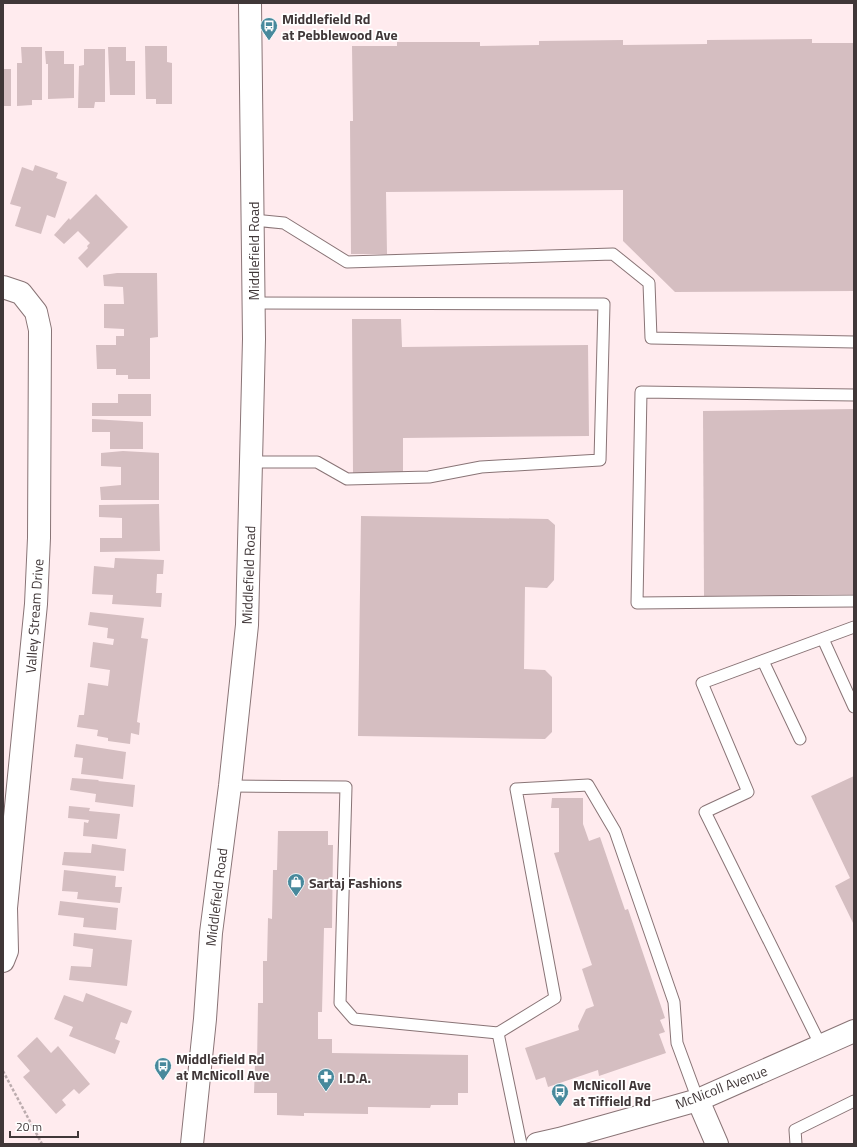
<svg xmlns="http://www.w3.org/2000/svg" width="857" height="1147" viewBox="0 0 857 1147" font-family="'Titillium Web',sans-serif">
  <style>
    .building { fill: #d5bec1 }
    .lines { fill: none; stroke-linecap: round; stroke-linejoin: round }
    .lane-casing { stroke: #897476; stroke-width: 13 }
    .street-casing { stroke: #897476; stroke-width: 24 }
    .secondary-casing { stroke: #897476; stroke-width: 24 }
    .path { stroke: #bcacae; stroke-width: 2.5; stroke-dasharray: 3 2; stroke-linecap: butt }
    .lane { stroke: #fff; stroke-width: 11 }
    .street { stroke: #fff; stroke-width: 22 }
    .secondary { stroke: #fff; stroke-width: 22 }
    .labels { text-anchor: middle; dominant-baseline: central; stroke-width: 3.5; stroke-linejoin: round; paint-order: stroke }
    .poi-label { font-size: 14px; font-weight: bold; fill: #403738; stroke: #fff; text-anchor: start }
    .street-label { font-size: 14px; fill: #403738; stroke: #fff }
  </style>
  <rect width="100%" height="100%" fill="#ffebee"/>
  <g class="building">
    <path d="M812 39V43H854V291L675 292 623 241V190L386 192 387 254H351L350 121H353L352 46H397V42H480V46L539 45V41L623 40V45L707 44V40Z"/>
    <path d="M145 46H167V62L172 63V104H156V99H146Z"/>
    <path d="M21 47H42V100H32V105L17 106V63H22Z"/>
    <path d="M108 47H126V61H135V95H110Z"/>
    <path d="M84 49H105V102H95L94 108H78L79 66 84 65Z"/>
    <path d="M45 51H64V64H74V98L48 99V64H46Z"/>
    <rect x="3" y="69" width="8" height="37"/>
    <path d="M35 165 58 173 56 178 67 182 55 218 47 215 41 234 15 226 21 207 10 204 22 167 33 171Z"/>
    <path d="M96 194 128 227 87 268 78 258 88 248 87 246 90 243 78 231 64 244 54 235 69 218 70 220Z"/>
    <path d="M117 273H157L158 337 150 338V379H128V375H116V369H97L96 345H116V336H124V329L104 328V304H124L123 287 104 286 103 275Z"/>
    <path d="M352 319H401L402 347 588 345 589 436 403 438V473H353Z"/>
    <path d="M118 394H151V416H92V403H118Z"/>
    <path d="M854 409V594L704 596 703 411Z"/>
    <path d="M92 419 143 422V449H110V432H92Z"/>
    <path d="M123 451 159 453V500H101L100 487 121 485V467L101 466V453Z"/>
    <path d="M159 504 160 551 100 552V538H122V518L99 517V505Z"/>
    <path d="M361 516 548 519 555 525 554 580 547 588 525 587 524 669 545 670 552 677V732L545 739 358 736Z"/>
    <path d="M115 558 164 560 163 574H157L156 593H162L161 607 112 604 113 595 92 594 94 566 114 568Z"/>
    <path d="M90 612 144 618 141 638 148 639 137 722 140 723 139 735 131 733 130 744 108 741V738L97 736 98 730 77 727 79 715H84L88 683 108 686 110 670 90 667 93 642 113 645 114 639 107 638 108 628 88 625Z"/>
    <path d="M76 744 126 752 123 779 81 774 83 758 74 757Z"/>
    <path d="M854 776V925L835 886 850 878 811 796Z"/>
    <path d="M72 778 99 780 98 781 135 785 133 807 95 802 96 794 70 790Z"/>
    <path d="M552 798H583V824L589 841 600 837 625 910 628 909 665 1018 660 1020 665 1032 659 1034 666 1053 599 1076 598 1070 548 1087 545 1077 536 1080 525 1048 579 1030 578 1026 586 1009 594 1006 582 969 592 965 554 853 559 852V808H551Z"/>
    <path d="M69 806 90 808 89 811 120 814 117 839 83 836 84 822 88 823 89 820 68 818Z"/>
    <path d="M278 831H328V845H333L332 928H324L322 1012H318V1039H332V1053L468 1055V1093H458V1105H431L430 1108 368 1107V1114L304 1113V1116L277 1115V1093H254L255 1065H257L258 1003H263V961H267L268 918 272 919 273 870H277Z"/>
    <path d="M92 844 126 849 124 871 62 865 64 852 91 853Z"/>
    <path d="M64 870 116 876 115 887H122L120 903 77 899 78 892 62 891Z"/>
    <path d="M60 901 118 908 116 930 83 927 84 918 58 915Z"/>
    <path d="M74 933 132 940 127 986 69 980 71 966 91 967 93 949 73 946Z"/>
    <path d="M86 993 132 1011 127 1024 121 1022 115 1039 120 1041 115 1054 69 1036 73 1027 54 1019 64 995 83 1002Z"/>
    <path d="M37 1037 51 1053 58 1046 90 1084 79 1094 74 1089 62 1100 66 1105 56 1114 23 1077 30 1071 17 1056Z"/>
  </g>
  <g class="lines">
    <defs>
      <g id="lane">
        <path d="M253 220 284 223 347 262 613 254 649 283 651 338 854 342"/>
        <path d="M854 395 641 392 637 603 854 601"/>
        <path d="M251 462H317L347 479 429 477 481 467 600 460 604 304 253 303"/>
        <path d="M823 639 854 707"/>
        <path d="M763 661 800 739"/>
        <path d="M230 786 346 787 340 1003 354 1019 498 1033 555 998 516 789 588 785 615 831 674 1002 677 1043 698 1100"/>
        <path d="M498 1033 521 1144"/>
        <path d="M821 1046 705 812 748 792 702 683 854 627"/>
        <path d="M796 1144 795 1130 854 1101"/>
      </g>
      <path id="street" d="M3 287 21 293 36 312 40 330 39 538 36 604 6 908 7 951 3 961"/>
      <g id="secondary">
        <path d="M698 1100 717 1144"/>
        <path d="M192 1144 205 1019 211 933 230 786 247 625 254 339 250 3"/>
        <path d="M537 1144 559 1139 698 1100 854 1031"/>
      </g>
    </defs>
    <use href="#lane" class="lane-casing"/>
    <use href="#street" class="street-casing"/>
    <use href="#secondary" class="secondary-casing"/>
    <path class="path" d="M3 1071 42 1144"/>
    <use href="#lane" class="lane"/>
    <use href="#street" class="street"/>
    <use href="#secondary" class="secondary"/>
  </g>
  <defs>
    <symbol id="bus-pin" viewBox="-11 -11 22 30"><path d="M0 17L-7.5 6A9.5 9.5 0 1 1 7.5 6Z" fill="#48899c" stroke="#fff"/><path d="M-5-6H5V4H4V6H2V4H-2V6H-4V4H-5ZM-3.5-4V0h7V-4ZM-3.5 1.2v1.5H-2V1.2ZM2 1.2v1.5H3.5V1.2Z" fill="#fff"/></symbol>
    <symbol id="shop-pin" viewBox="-11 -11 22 30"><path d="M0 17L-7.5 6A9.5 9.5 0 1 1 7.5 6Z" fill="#48899c" stroke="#fff"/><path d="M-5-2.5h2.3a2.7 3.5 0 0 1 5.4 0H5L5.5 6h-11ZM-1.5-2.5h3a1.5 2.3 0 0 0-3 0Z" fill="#fff"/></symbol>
    <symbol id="pharmacy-pin" viewBox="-11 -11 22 30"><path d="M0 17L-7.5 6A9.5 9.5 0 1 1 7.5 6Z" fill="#48899c" stroke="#fff"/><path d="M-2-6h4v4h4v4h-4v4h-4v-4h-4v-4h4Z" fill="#fff"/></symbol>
  </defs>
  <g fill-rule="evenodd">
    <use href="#bus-pin" x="259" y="16" width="20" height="27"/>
    <use href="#shop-pin" x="286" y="872" width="20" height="27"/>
    <use href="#bus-pin" x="153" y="1056" width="20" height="27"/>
    <use href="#pharmacy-pin" x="316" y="1067" width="20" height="27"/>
    <use href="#bus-pin" x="550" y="1082" width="20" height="27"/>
  </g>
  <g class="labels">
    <g class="poi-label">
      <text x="282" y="18">Middlefield Rd<tspan x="282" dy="16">at Pebblewood Ave</tspan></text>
      <text x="309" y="882">Sartaj Fashions</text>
      <text x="176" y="1058">Middlefield Rd<tspan x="176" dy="16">at McNicoll Ave</tspan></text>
      <text x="339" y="1077">I.D.A.</text>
      <text x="573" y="1084">McNicoll Ave<tspan x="573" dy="16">at Tiffield Rd</tspan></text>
    </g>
    <g class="street-label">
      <text transform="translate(253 251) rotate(-90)">Middlefield Road</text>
      <text transform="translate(248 575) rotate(-88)">Middlefield Road</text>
      <text transform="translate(34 616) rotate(-86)">Valley Stream Drive</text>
      <text transform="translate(216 897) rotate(-83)">Middlefield Road</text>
      <text transform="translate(721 1087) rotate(-21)">McNicoll Avenue</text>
    </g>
  </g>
  <rect width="857" height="1147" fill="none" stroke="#403738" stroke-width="8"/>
  <path d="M10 1131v6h68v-6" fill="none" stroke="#403738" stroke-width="2"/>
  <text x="16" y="1131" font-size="12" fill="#403738" stroke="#ffffff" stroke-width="3" paint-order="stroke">20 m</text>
</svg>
